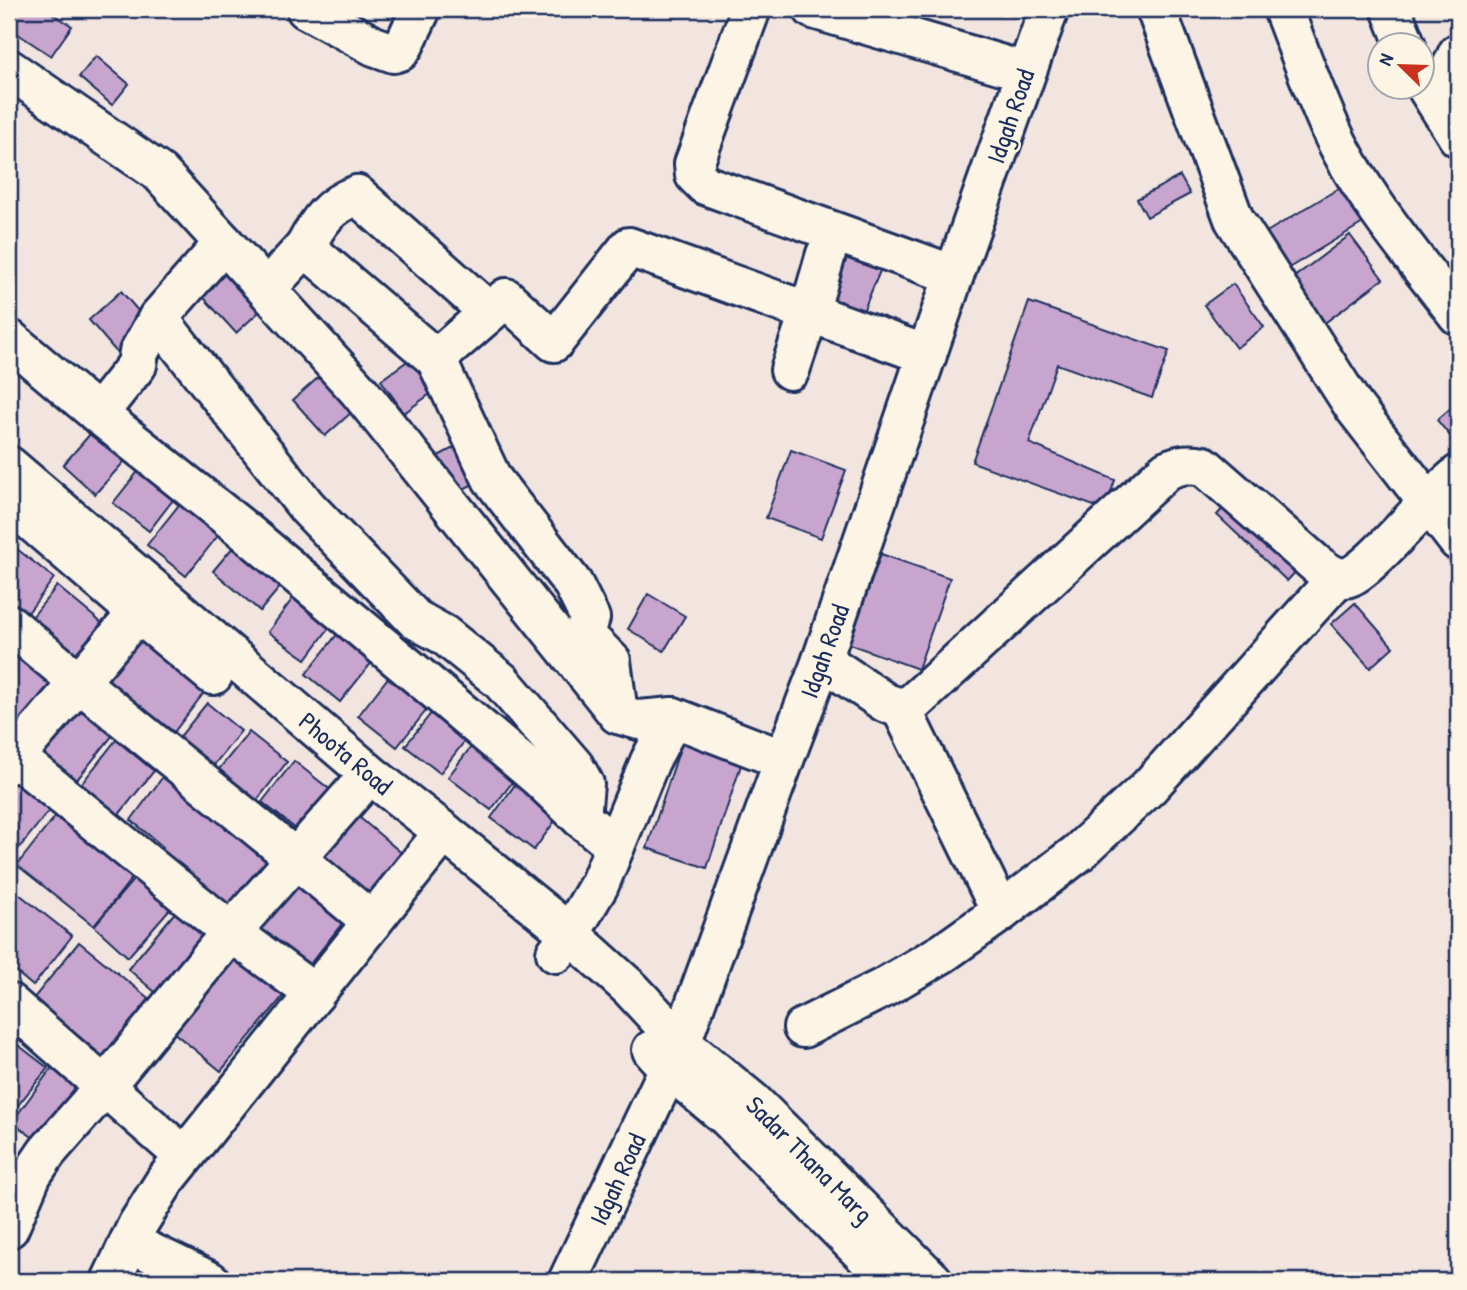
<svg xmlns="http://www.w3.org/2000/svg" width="1467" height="1290" viewBox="0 0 1467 1290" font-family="'Patrick Hand',sans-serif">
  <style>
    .building { fill: #c8a5ce; stroke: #1b2f5e; stroke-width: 2 }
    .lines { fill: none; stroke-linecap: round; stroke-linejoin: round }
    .minor-casing { stroke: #1b2f5e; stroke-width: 44 }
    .minor { stroke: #fcf5e5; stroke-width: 38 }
    .labels { text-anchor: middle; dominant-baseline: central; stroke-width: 5; stroke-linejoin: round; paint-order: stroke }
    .street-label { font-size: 26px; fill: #1b2f5e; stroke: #fcf5e5 }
  </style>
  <rect width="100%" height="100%" fill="#f2e5e0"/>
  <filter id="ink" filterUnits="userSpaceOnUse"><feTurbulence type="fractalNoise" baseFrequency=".0143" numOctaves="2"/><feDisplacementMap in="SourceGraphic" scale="14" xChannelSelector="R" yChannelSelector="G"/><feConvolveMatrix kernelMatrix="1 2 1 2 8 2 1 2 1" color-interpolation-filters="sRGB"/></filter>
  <g filter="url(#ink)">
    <g class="building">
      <path d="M9 9H57L53 14 72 26 51 56 9 28Z"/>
      <path d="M96 56 129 84 112 105 79 77Z"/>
      <path d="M1180 176 1190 194 1147 217 1137 199Z"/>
      <path d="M1341 187 1363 223 1287 269 1265 233Z"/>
      <path d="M1350 235 1383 279 1318 328 1285 284Z"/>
      <path d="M840 249 882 266 860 319 819 302Z"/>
      <path d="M230 255 271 301 236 333 194 287Z"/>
      <path d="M1233 284 1264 327 1236 348 1204 305Z"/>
      <path d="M121 291 152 327 119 355 89 320Z"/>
      <path d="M1029 302 1169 351 1152 398 1057 364 1029 443 1115 480 1105 510 972 462Z"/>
      <path d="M413 357 437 389 404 413 381 380Z"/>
      <path d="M320 376 352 412 325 436 293 400Z"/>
      <path d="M1458 402V446L1437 420Z"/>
      <path d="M99 424 132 453 95 494 63 465Z"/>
      <path d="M466 441 485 478 448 497 429 461Z"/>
      <path d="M791 450 846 470 821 538 766 518Z"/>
      <path d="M148 459 183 487 149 531 113 503Z"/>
      <path d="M190 491 228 523 186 576 147 545Z"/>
      <path d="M1231 499 1301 566 1287 581 1217 515Z"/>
      <path d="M239 540 286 580 260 611 213 571Z"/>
      <path d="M17 549 54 578 24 618 9 606V559Z"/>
      <path d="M881 554 950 578 918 669 849 644Z"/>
      <path d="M57 586 104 625 71 665 25 626Z"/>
      <path d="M302 586 340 613 306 659 268 632Z"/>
      <path d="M648 594 685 616 664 651 628 629Z"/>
      <path d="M1355 603 1393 647 1370 668 1331 624Z"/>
      <path d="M346 623 381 651 340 702 306 674Z"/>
      <path d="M125 628 206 690 174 732 93 671Z"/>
      <path d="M9 636 65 681 9 741Z"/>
      <path d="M398 665 437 697 397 747 358 716Z"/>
      <path d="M72 702 113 735 71 787 30 754Z"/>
      <path d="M207 703 241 731 213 766 178 739Z"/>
      <path d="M437 706 471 733 440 773 405 746Z"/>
      <path d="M686 730 746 750 707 868 647 848Z"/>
      <path d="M249 732 287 762 257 800 219 769Z"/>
      <path d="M116 740 154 771 113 822 75 792Z"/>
      <path d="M474 743 517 776 491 810 448 777Z"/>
      <path d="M294 761 333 792 301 833 262 802Z"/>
      <path d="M21 768 59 798 12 857 9 854V783Z"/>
      <path d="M165 774 270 862 232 918 158 854 163 847 131 820Z"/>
      <path d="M519 779 562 811 534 850 491 818Z"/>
      <path d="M62 808 139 869 94 926 17 865Z"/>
      <path d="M353 812 405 856 371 898 319 854Z"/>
      <path d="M139 873 174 904 128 957 94 926Z"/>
      <path d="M289 875 344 921 302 974 250 928Z"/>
      <path d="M9 886 72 936 33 986 9 966Z"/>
      <path d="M182 904 223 938 169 1004 128 969Z"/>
      <path d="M79 942 163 1010 116 1067 33 999Z"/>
      <path d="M235 944 290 988 221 1071 167 1027Z"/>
      <path d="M9 1038 48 1068 11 1114 9 1112Z"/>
      <path d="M53 1066 87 1091 46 1147 12 1122Z"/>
    </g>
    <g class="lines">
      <defs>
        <g id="minor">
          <path d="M306 9 374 46 394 53 400 51 404 45 421 9"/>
          <path d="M751 9 694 164 695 175 705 185 954 275"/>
          <path d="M813 9 1026 72"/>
          <path d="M1156 9 1234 219 1354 407 1458 541"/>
          <path d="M1283 9C1299 50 1314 93 1333 134 1363 198 1415 259 1458 315"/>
          <path d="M1391 9 1406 46"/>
          <path d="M9 69 160 173 359 391 618 714 639 720 673 717 784 760"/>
          <path d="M1422 80 1458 137"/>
          <path d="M1436 102 1458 53"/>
          <path d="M305 247C318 222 329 205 357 195L489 312"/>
          <path d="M267 288 305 247 436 359 492 479 573 584 590 618 584 634 611 661 618 714"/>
          <path d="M158 318 307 507 415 619 444 635 501 681 574 766 584 784 581 818"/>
          <path d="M9 339 98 414 240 527 440 694 539 778 581 818 615 846"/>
          <path d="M436 359 506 298 554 342 629 247 927 355"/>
          <path d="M790 370 809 313 826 254"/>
          <path d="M98 414 137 365 139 352 158 318 224 243"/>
          <path d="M9 466 371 775 444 832 570 934 631 989 681 1043 753 1102 933 1281"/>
          <path d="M9 502 137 612 213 675"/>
          <path d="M9 624C129 725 252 821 372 922"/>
          <path d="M822 660 886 703 901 708 913 703 1167 470C1181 464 1190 463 1204 466L1316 564C1324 570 1334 578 1345 578 1362 577 1411 519 1426 505 1436 494 1447 485 1458 475"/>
          <path d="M901 708 1001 912"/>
          <path d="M9 752 231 932 315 994"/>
          <path d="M9 764 153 595"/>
          <path d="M556 953 570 934 599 885 650 761 673 717"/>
          <path d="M9 1003 184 1156"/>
          <path d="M803 1028 883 988 943 953 1001 912 1078 853 1149 787 1338 577"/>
          <path d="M652 1050 669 1069 728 1118 890 1281"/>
          <path d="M9 1228 32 1174 47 1152 104 1087 231 932 355 791"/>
          <path d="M129 1242 210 1281"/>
          <path d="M111 1281 138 1224 165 1181 444 832"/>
          <path d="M568 1281 681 1043 784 760 822 660 954 275 1049 9"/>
        </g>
      </defs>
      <use href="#minor" class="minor-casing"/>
      <use href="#minor" class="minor"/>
    </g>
  </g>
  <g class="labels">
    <g class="street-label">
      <text transform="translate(1010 116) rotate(-71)">Idgah Road</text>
      <text transform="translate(824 651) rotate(-70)">Idgah Road</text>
      <text transform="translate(346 753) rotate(40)">Phoota Road</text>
      <text transform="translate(810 1159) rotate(45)">Sadar Thana Marg</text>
      <text transform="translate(617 1179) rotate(-65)">Idgah Road</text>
    </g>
  </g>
  <rect width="1467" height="1290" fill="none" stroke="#fcf5e5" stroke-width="35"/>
  <rect x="18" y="18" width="1432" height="1255" fill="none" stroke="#1b2f5e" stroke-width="2.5" filter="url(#ink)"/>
  <g transform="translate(1401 66) rotate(293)"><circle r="33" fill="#fcf5e5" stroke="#a2a6af" stroke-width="2"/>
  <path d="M0-5L12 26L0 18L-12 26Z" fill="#c8321e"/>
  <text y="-10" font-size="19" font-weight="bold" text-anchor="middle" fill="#1b2f5e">N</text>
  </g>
</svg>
